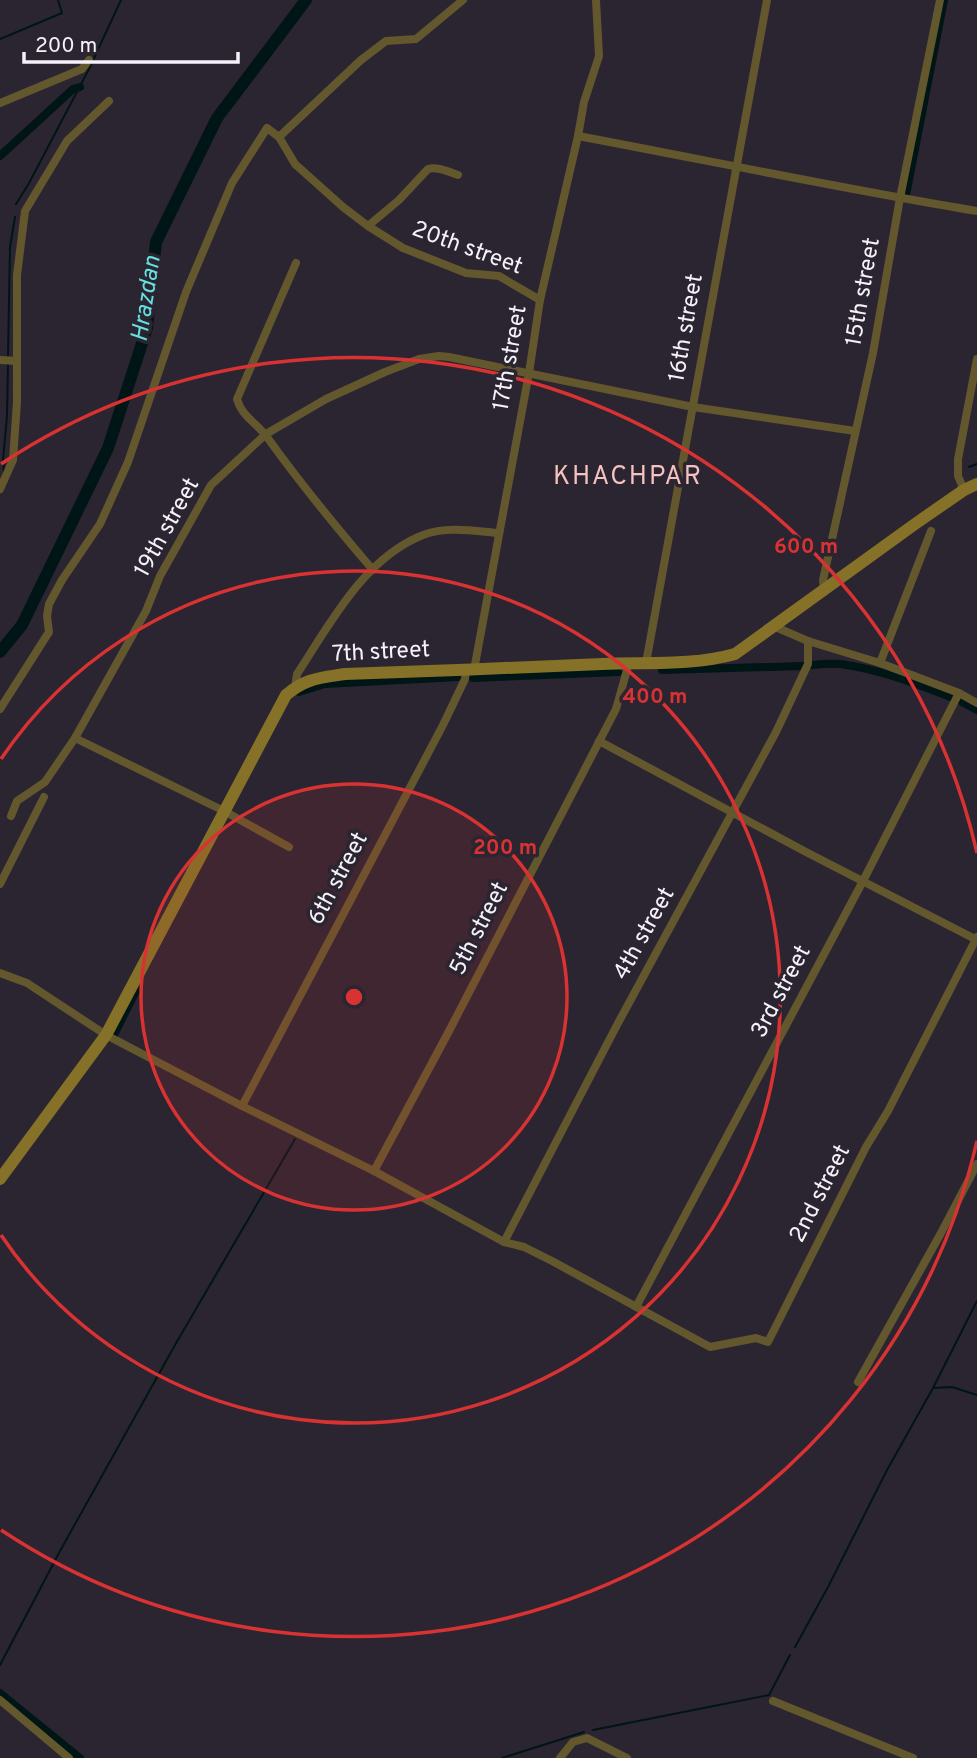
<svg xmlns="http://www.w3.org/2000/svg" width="977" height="1758" viewBox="0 0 977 1758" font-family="Overpass,sans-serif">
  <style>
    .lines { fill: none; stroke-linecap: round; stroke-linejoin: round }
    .stream { stroke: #001515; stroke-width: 2 }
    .canal { stroke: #001515; stroke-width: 8 }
    .river { stroke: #001515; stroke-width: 12 }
    .minor { stroke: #63572d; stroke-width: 8 }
    .secondary { stroke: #857127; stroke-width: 12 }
    .ring { fill: none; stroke: #d83232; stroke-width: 3.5 }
    .labels { text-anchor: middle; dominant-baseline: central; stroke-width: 7; stroke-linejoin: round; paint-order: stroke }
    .street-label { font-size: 23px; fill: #f5f1f9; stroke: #2b2531 }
    .water-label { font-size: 24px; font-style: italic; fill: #65e0e1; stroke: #2b2531 }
    .quarter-label { font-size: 26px; letter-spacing: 2px; fill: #f6c2bf; stroke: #2b2531 }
    .centre { fill: #d83232; stroke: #2b2531; stroke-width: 3.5 }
    .ring-label { font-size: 21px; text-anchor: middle; font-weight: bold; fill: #d83232; stroke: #2b2531; stroke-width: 7; stroke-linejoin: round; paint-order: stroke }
  </style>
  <rect width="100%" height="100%" fill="#2b2531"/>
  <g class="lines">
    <g class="stream">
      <path d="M0 39 62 13 58 0"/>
      <path d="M16 204 28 185 89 69 121 0"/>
      <path d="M8 355 10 247 15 217"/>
      <path d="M969 467 977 464"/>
      <path d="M4 472 3 460 7 416 8 363"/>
      <path d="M934 1388 952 1387 977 1395"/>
      <path d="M795 1647 828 1587 887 1470 933 1388 977 1301"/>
      <path d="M0 1665 60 1551 175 1345 295 1139"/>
      <path d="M593 1730 769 1695 790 1655"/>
      <path d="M502 1758 584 1732"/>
    </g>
    <g class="canal">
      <path d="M0 156 73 89 80 87"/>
      <path d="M906 195 944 0"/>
      <path d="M812 665C821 664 831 663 840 664 879 669 917 684 953 698"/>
      <path d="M662 670 803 666"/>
      <path d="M473 678 618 672"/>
      <path d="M299 692 325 684 458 677"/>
      <path d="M962 702 977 710"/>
      <path d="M115 1033 137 989"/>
      <path d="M0 1693 80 1758"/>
    </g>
    <path class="river" d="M0 652 22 625 108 448 147 328 156 242 217 118 306 0"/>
    <g class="minor">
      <path d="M463 0 416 39 386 41 361 60 279 137 295 164 343 207 368 226 403 248 466 273 499 276 540 300"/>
      <path d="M0 103 82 69 89 60"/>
      <path d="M578 136C711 161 844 189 977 211"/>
      <path d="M368 226 399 200 428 169C437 166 449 172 458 175"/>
      <path d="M296 263 237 399C242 417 257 423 267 437 300 483 336 527 373 570"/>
      <path d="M0 360 16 361"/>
      <path d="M0 489 13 460 17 402V275L25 211 67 141 109 101"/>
      <path d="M964 490 958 476V459L977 359"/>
      <path d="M824 589 823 580 873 353 900 198 940 0"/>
      <path d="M773 626 808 641 880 663 959 693 977 703"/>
      <path d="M646 663 767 0"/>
      <path d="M880 663 931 531"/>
      <path d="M474 670 529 373 540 300 578 136 584 102 599 56 596 0"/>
      <path d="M295 688 297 674C330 624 364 558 423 535 446 526 475 531 499 533"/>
      <path d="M0 709 49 632 47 616 49 604 62 580 100 524 128 462 186 292 232 183 267 128 279 137"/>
      <path d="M75 738 224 811 289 847"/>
      <path d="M599 741 806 852 975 939"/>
      <path d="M11 816 17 801 45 782 75 738 146 611 160 576 211 485 266 434 326 399 385 372 419 359 439 356 449 357 693 407 855 431"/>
      <path d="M0 884 44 797"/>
      <path d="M0 973 27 983 106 1035 242 1106 374 1171 504 1242 524 1247 552 1261 710 1347 756 1338 768 1342 866 1147 888 1111 977 937"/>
      <path d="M242 1106 443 725 465 679 466 670"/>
      <path d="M374 1171 448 1033 616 709 629 663"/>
      <path d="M504 1242 617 1025 776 732 808 664V641"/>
      <path d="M636 1307 863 881 959 693"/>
      <path d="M858 1382 941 1233 977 1164"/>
      <path d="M0 1700 69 1758"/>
      <path d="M773 1701 913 1758"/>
      <path d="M560 1758 573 1742 587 1738 627 1758"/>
    </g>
    <path class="secondary" d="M0 1179 106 1035 286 695C306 678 320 678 345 674 431 671 516 668 602 664 646 662 692 666 735 654L915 524 964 490 977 484"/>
  </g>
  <circle cx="354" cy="997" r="213" fill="#d83232" fill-opacity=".12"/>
  <g class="ring">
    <circle cx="354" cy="997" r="213"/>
    <path d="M1 759A426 426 0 1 1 1 1235"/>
    <path d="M977 1141A639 639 0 0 1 1 1530M1 464A639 639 0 0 1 977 853"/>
  </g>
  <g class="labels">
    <g class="street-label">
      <text transform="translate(467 249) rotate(20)">20th street</text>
      <text transform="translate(864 292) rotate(-80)">15th street</text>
      <text transform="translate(687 328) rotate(-80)">16th street</text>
      <text transform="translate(511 358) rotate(-80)">17th street</text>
      <text transform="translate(168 528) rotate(-61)">19th street</text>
      <text transform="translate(381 653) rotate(-3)">7th street</text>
      <text transform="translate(339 879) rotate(-62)">6th street</text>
      <text transform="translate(480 929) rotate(-63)">5th street</text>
      <text transform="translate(645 934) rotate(-61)">4th street</text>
      <text transform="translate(782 992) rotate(-62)">3rd street</text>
      <text transform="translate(821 1194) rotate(-63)">2nd street</text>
    </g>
    <g class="water-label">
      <text transform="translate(147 299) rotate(-81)">Hrazdan</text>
    </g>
    <g class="quarter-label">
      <text x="628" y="477">KHACHPAR</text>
    </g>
  </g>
  <circle cx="354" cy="997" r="10" class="centre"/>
  <g class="ring-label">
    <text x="806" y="553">600 m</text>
    <text x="655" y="703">400 m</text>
    <text x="505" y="854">200 m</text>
  </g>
  <path d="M24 52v10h214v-10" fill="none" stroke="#f5f1f9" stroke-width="3.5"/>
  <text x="35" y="52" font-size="21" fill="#f5f1f9" stroke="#2b2531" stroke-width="5" paint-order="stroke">200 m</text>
</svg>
